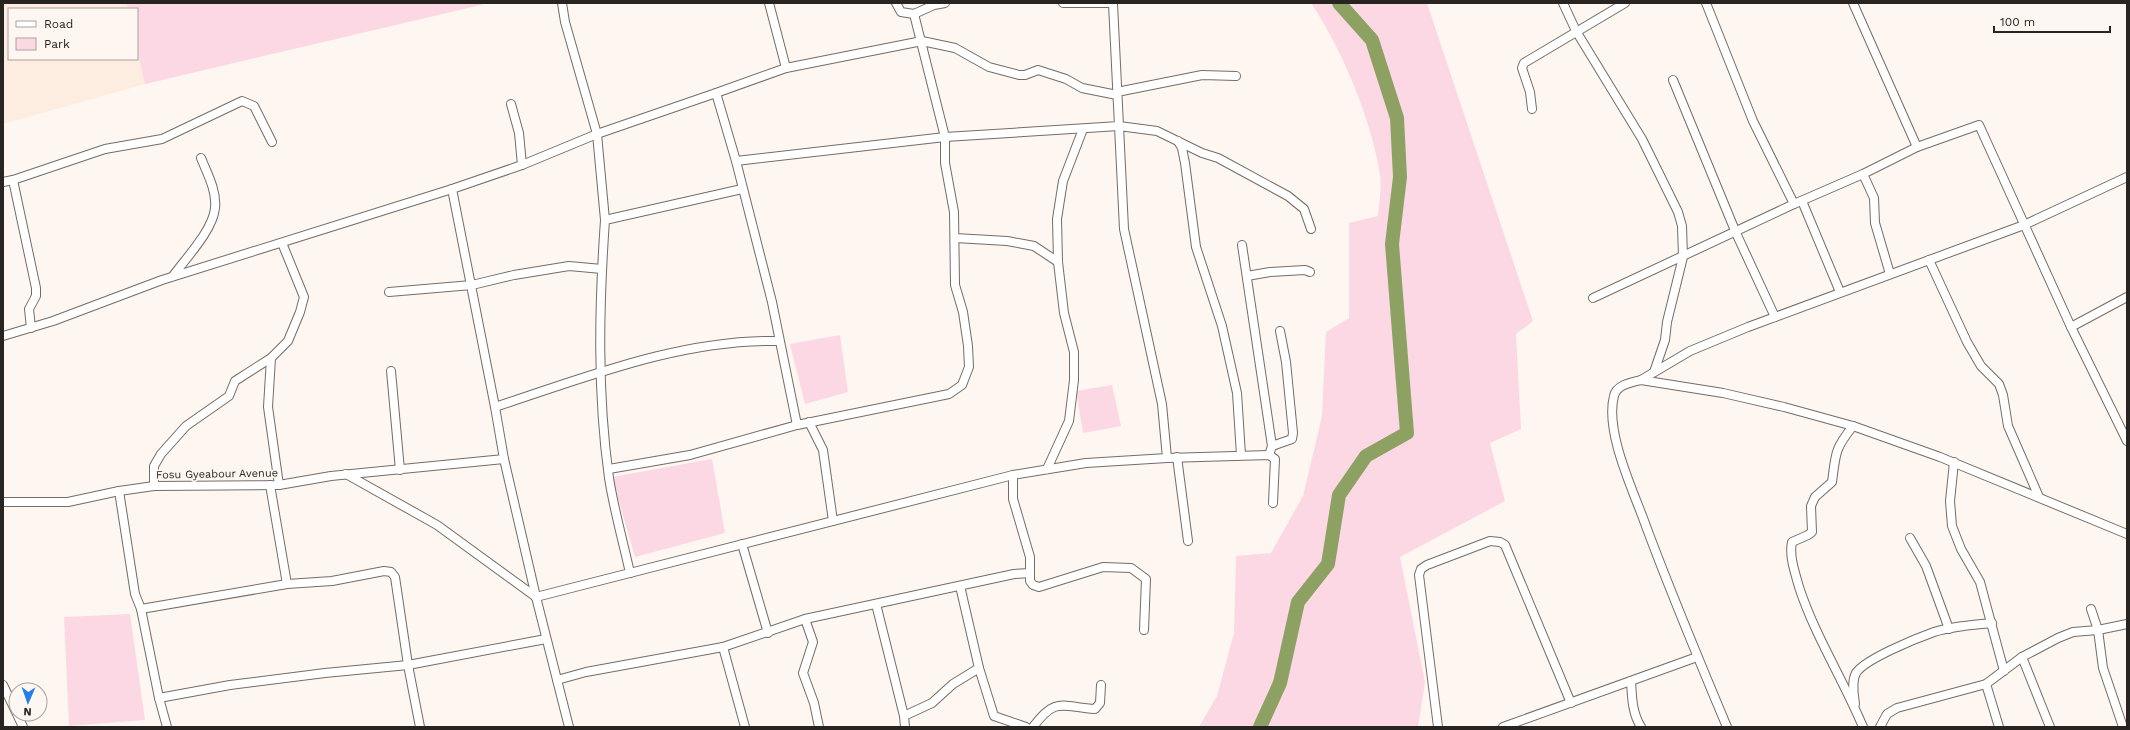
<svg xmlns="http://www.w3.org/2000/svg" width="2130" height="730" viewBox="0 0 2130 730" font-family="'Work Sans',sans-serif">
  <style>
    .built { fill: #fdece0; fill-rule: evenodd }
    .green { fill: #fcd8e5 }
    .lines { fill: none; stroke-linecap: round; stroke-linejoin: round }
    .river { stroke: #8da262; stroke-width: 14 }
    .minor-casing { stroke: #756c66; stroke-width: 10 }
    .minor { stroke: #fff; stroke-width: 8 }
    .labels { text-anchor: middle; dominant-baseline: central; stroke-width: 3.5; stroke-linejoin: round; paint-order: stroke }
    .street-label { font-size: 11px; fill: #272421; stroke: #fef6f0 }
  </style>
  <rect width="100%" height="100%" fill="#fef6f0"/>
  <path class="built" d="M3 3H481L480 5 145 84 3 124ZM9 9H137V59H9Z"/>
  <g class="green">
    <path d="M127 3H489L145 84 137 50V9H128Z"/>
    <path d="M1311 3H1427L1533 321 1516 334 1521 429 1490 443 1505 501 1400 557 1425 682 1418 727H1199L1217 696 1234 633 1236 556 1271 553 1303 496 1322 416 1326 332 1349 318V223L1378 216C1379 203 1382 187 1380 174 1371 119 1342 49 1311 3Z"/>
    <path d="M840 335 848 392 805 404 790 344Z"/>
    <path d="M1112 385 1121 426 1083 433 1076 391Z"/>
    <path d="M712 459 725 533 635 557 612 477Z"/>
    <path d="M130 614 145 720 69 726 64 617Z"/>
  </g>
  <g class="lines">
    <path class="river" d="M1260 727 1280 683 1298 602 1328 564 1339 495 1366 456 1407 433 1392 244 1400 177 1397 118 1372 40 1339 3"/>
    <defs>
      <g id="minor">
        <path d="M562 3 565 22 597 134 605 220"/>
        <path d="M769 3 786 68"/>
        <path d="M896 3 901 12 914 14 934 5 945 3"/>
        <path d="M1063 3H1113"/>
        <path d="M1563 3 1576 31 1642 139 1678 212 1682 226 1683 257 1667 322 1665 340 1654 372"/>
        <path d="M1706 3 1753 121 1794 204 1863 174 1917 147"/>
        <path d="M1853 3 1917 147 1979 125 2071 327"/>
        <path d="M1673 80 1736 233 1775 317"/>
        <path d="M1117 92 1202 75 1236 76"/>
        <path d="M716 93 786 68 922 41 955 48 989 67 1019 75H1025L1038 70 1066 79 1082 88 1117 95"/>
        <path d="M511 104 519 133 522 165"/>
        <path d="M1532 109 1530 92 1522 68 1524 63 1625 3"/>
        <path d="M1178 141 1182 148 1185 163 1196 247 1222 326 1237 393 1241 455"/>
        <path d="M736 161 945 137 1119 126 1113 4"/>
        <path d="M1863 174 1874 198 1875 223 1890 274"/>
        <path d="M3 182 13 180"/>
        <path d="M452 189 495 407"/>
        <path d="M1802 201 1840 292"/>
        <path d="M955 238 1007 241 1034 246 1058 262"/>
        <path d="M1242 245 1272 446 1269 455"/>
        <path d="M1929 260 1967 342 1981 366 1999 384 2003 395 2008 426 2039 497"/>
        <path d="M173 276C186 258 213 230 215 208 217 191 207 173 201 158"/>
        <path d="M1247 276 1270 272 1305 270 1310 272"/>
        <path d="M389 292 472 285 514 275 569 266 602 269"/>
        <path d="M2127 297 2071 327 2127 441"/>
        <path d="M1593 298 1794 204"/>
        <path d="M31 328 29 309 36 296V288L13 180 105 149 162 139 242 101 254 106 272 142"/>
        <path d="M3 336 53 321 162 280 452 189 522 165 597 134 716 93 736 161 772 302 797 425"/>
        <path d="M391 371 400 470"/>
        <path d="M1641 380 1690 351 1748 327 2024 225 2127 177"/>
        <path d="M809 422 823 450 833 521"/>
        <path d="M1853 426C1834 450 1836 453 1832 482L1815 497 1811 506 1812 532 1808 535 1792 542C1789 557 1795 572 1799 587 1815 636 1843 679 1863 727"/>
        <path d="M1272 446 1292 439 1293 433 1286 362 1280 331"/>
        <path d="M1177 457 1188 541"/>
        <path d="M1167 458 1162 404 1124 229 1119 126 1157 131 1202 153 1218 158 1288 196 1304 209 1311 229"/>
        <path d="M1954 462 1950 501 1952 526 1961 549 1980 582 2004 671"/>
        <path d="M609 469 690 455 797 425 949 394 962 385 969 367 968 346 963 312 955 285 954 212 945 163V137L914 14"/>
        <path d="M1047 469 1069 421 1074 380V352L1064 313 1058 262 1057 219 1063 181 1083 129"/>
        <path d="M346 474 437 525 536 597"/>
        <path d="M1013 475V499L1030 557V581L1033 585 1039 587 1103 567 1131 568 1146 579 1144 630"/>
        <path d="M270 485 287 584"/>
        <path d="M279 485 268 407 271 358 288 341 300 312 304 297 282 243"/>
        <path d="M154 486V466L161 454 186 426 229 396 235 381 271 358"/>
        <path d="M119 491 135 594 141 609"/>
        <path d="M3 502H68L119 491 154 486 279 485 331 476 504 459"/>
        <path d="M1910 538 1926 566 1949 629"/>
        <path d="M742 544 768 633"/>
        <path d="M630 573C623 541 614 510 609 478 597 392 599 306 605 220L742 189"/>
        <path d="M536 597 504 459 495 407C587 377 681 339 779 341"/>
        <path d="M876 604 904 716 905 727"/>
        <path d="M2091 609 2098 630 2103 668 2123 727"/>
        <path d="M805 619 813 642 803 673 814 703 819 727"/>
        <path d="M723 647 745 727"/>
        <path d="M2022 657 2050 727"/>
        <path d="M979 668 994 716 1026 727"/>
        <path d="M557 680 586 672 723 647 805 619 1014 574 1030 573"/>
        <path d="M1631 681C1632 697 1632 713 1641 727"/>
        <path d="M3 685 16 712"/>
        <path d="M159 698 141 609 287 584 332 581 384 571 391 572 395 577 408 665 420 727"/>
        <path d="M1855 704C1854 695 1851 682 1856 673 1865 659 1917 638 1934 632 1953 626 1973 625 1992 623"/>
        <path d="M17 714 23 727"/>
        <path d="M904 716 932 703 953 684 979 668 960 586"/>
        <path d="M167 727 159 698 230 685 325 673 408 665 546 639"/>
        <path d="M569 727 536 597 1013 475 1086 463 1167 458 1269 455 1275 459 1273 503"/>
        <path d="M1033 727C1056 696 1062 707 1095 709L1100 703 1101 685"/>
        <path d="M1438 727 1419 575 1421 569 1427 565 1490 541 1500 542 1505 545 1571 703"/>
        <path d="M1503 727 1697 657"/>
        <path d="M1727 727C1698 658 1669 589 1643 518 1631 486 1605 430 1614 396 1616 385 1632 382 1641 380L1723 393 1784 407 1853 426 1940 457 2127 534"/>
        <path d="M1880 727 1887 714 1897 708 1986 684"/>
        <path d="M1999 727 1986 684 2022 657 2058 638 2073 632 2098 630 2127 624"/>
      </g>
    </defs>
    <use href="#minor" class="minor-casing"/>
    <use href="#minor" class="minor"/>
  </g>
  <g class="labels">
    <g class="street-label">
      <text transform="translate(217 474) rotate(-1)">Fosu Gyeabour Avenue</text>
    </g>
  </g>
  <rect width="2130" height="730" fill="none" stroke="#272421" stroke-width="8"/>
  <rect x="8" y="8" width="130" height="52" fill="#fef6f0" stroke="#a8a29d"/>
  <rect x="16" y="21" width="20" height="6" fill="#ffffff" stroke="#a8a29d"/>
  <text x="44" y="28" font-size="12" fill="#272421">Road</text>
  <rect x="16" y="38" width="20" height="12" fill="#fcd8e5" stroke="#a8a29d"/>
  <text x="44" y="48" font-size="12" fill="#272421">Park</text>
  <g transform="translate(28 702) rotate(182)"><circle r="19" fill="#fef6f0" stroke="#a8a29d"/>
  <path d="M0-3L7 15L0 10L-7 15Z" fill="#257de7"/>
  <text y="-6" font-size="11" font-weight="bold" text-anchor="middle" fill="#272421">N</text>
  </g>
  <path d="M1994 26v6h116v-6" fill="none" stroke="#272421" stroke-width="2"/>
  <text x="2000" y="26" font-size="12" fill="#272421" stroke="#fef6f0" stroke-width="3" paint-order="stroke">100 m</text>
</svg>
